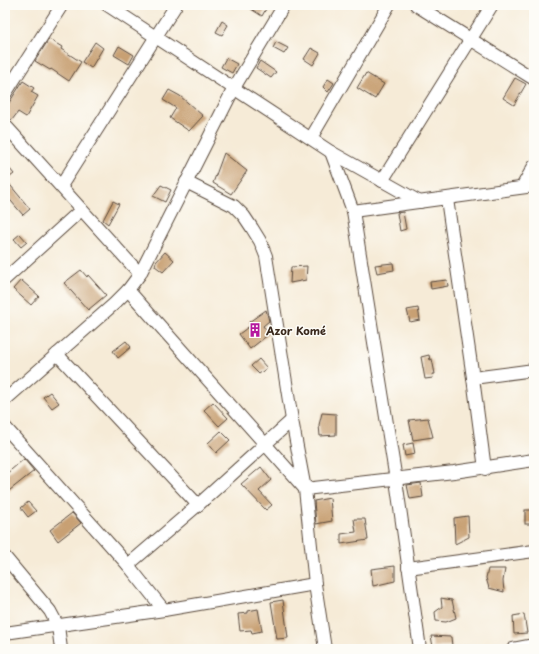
<svg xmlns="http://www.w3.org/2000/svg" width="539" height="654" viewBox="0 0 539 654" font-family="'Playpen Sans',sans-serif">
  <style>
    .building { fill: #c8a073 }
    .lines { fill: none; stroke-linecap: round; stroke-linejoin: round }
    .minor-casing { stroke: #57473a; stroke-width: 14 }
    .minor { stroke: #fff; stroke-width: 12 }
    .labels { text-anchor: middle; dominant-baseline: central; stroke-width: 3; stroke-linejoin: round; paint-order: stroke }
    .poi-label { font-size: 11px; font-weight: bold; fill: #3b2a1e; stroke: #fdfcf7; text-anchor: start }
  </style>
  <rect width="100%" height="100%" fill="#fdfcf7"/>
  <filter id="ink" filterUnits="userSpaceOnUse"><feTurbulence type="fractalNoise" baseFrequency=".025" numOctaves="2"/><feDisplacementMap in="SourceGraphic" scale="8" xChannelSelector="R" yChannelSelector="G"/><feConvolveMatrix kernelMatrix="1 2 1 2 8 2 1 2 1" color-interpolation-filters="sRGB"/></filter>
  <filter id="wash" filterUnits="userSpaceOnUse"><feTurbulence type="fractalNoise" baseFrequency=".012" numOctaves="4" result="noise"/><feDisplacementMap in="SourceGraphic" scale="16" xChannelSelector="R" yChannelSelector="G"/><feGaussianBlur stdDeviation="0.9" result="paint"/><feColorMatrix in="noise" values="0 0 0 0 0 0 0 0 0 0 0 0 0 0 0 0 0 1.4 0 .05"/><feComposite in="paint" operator="in"/></filter>
  <g filter="url(#wash)">
    <rect width="100%" height="100%" fill="#f6ebd7"/>
    <g id="blocks">
      <g class="building">
        <path d="M245 5H264L267 7 262 16Z"/>
        <path d="M222 21 228 25 222 35 216 32Z"/>
        <path d="M49 39 62 47 61 49 81 62 69 81 51 69 50 70 35 61Z"/>
        <path d="M95 42 103 48 91 68 82 62Z"/>
        <path d="M276 42 288 48 284 54 273 48Z"/>
        <path d="M119 46 134 55 129 64 114 55Z"/>
        <path d="M311 48 320 53 313 65 304 59Z"/>
        <path d="M226 58 237 64 232 73 221 67Z"/>
        <path d="M260 61 276 72 271 78 256 68Z"/>
        <path d="M366 73 384 84 375 99 357 88Z"/>
        <path d="M515 78 526 84 514 105 503 98Z"/>
        <path d="M328 79 334 83 328 92 323 87Z"/>
        <path d="M23 81 34 88 31 92 38 96 26 117 18 112 12 120 5 113V109Z"/>
        <path d="M169 90 180 96 203 116 189 131 170 118 176 108 163 100Z"/>
        <path d="M224 153 247 171 231 194 213 183Z"/>
        <path d="M5 163 14 174 6 180 30 209 23 215 5 194Z"/>
        <path d="M161 185 171 190 165 202 153 196Z"/>
        <path d="M113 201 119 204 108 224 103 220Z"/>
        <path d="M403 212 406 229 400 231 397 213Z"/>
        <path d="M20 234 27 242 21 247 14 239Z"/>
        <path d="M165 252 174 260 163 272 155 266 156 262Z"/>
        <path d="M393 263 394 270 377 273 375 265Z"/>
        <path d="M307 266 306 280 290 283 291 267Z"/>
        <path d="M81 270 87 277 88 275 106 295 88 310 64 283Z"/>
        <path d="M21 280 39 296 31 305 13 289Z"/>
        <path d="M447 280 448 286 431 289 430 282Z"/>
        <path d="M418 308 420 320 410 322 407 310Z"/>
        <path d="M266 310 269 321 263 326 269 334 250 349 239 334 251 325 249 322Z"/>
        <path d="M126 341 131 347 118 358 113 351Z"/>
        <path d="M429 355 430 360 432 359 435 374H432L433 378 425 379 421 357Z"/>
        <path d="M259 359 267 368 259 374 251 366Z"/>
        <path d="M50 392 59 403 52 408 43 397Z"/>
        <path d="M213 402 228 418 219 426 204 410Z"/>
        <path d="M322 413 336 414V435L320 436 319 425Z"/>
        <path d="M428 418 433 437 413 440 409 420Z"/>
        <path d="M221 431 230 440 216 453 208 443Z"/>
        <path d="M413 443 415 454 405 456 403 445Z"/>
        <path d="M24 459 34 471 5 494V475Z"/>
        <path d="M261 467 271 480 259 491 272 505 266 510 241 484Z"/>
        <path d="M421 483 423 497 410 499 407 485Z"/>
        <path d="M330 498 332 521 316 524 314 501Z"/>
        <path d="M28 502 36 511 28 517 21 508Z"/>
        <rect x="525" y="510" width="9" height="14"/>
        <path d="M72 513 81 523 58 541 50 530Z"/>
        <path d="M468 516 469 537 455 544 454 518Z"/>
        <path d="M354 519H365L368 540 341 544V534L356 532Z"/>
        <path d="M395 566V581L373 586 371 569Z"/>
        <path d="M488 569H505L503 581 504 592 489 588 486 578Z"/>
        <path d="M441 598 452 600 456 618 446 622 436 621 435 612 442 607Z"/>
        <path d="M283 600 288 638 277 639 271 602Z"/>
        <path d="M258 609 262 631 252 633 251 630 240 631 238 614 248 613V611Z"/>
        <path d="M524 614 527 633 514 634 513 616Z"/>
        <path d="M431 636 451 637 452 646 433 647Z"/>
      </g>
    </g>
  </g>
  <g filter="url(#ink)">
    <use href="#blocks" fill-opacity="0" stroke="#57473a" stroke-width="1"/>
    <g class="lines">
      <defs>
        <g id="minor">
          <path d="M107 5 331 152 420 202"/>
          <path d="M416 5 534 79"/>
          <path d="M5 94 62 5"/>
          <path d="M5 125 140 274"/>
          <path d="M311 138 389 5"/>
          <path d="M331 152 353 211 396 480 420 649"/>
          <path d="M382 181 492 5"/>
          <path d="M186 182 234 206 244 216 252 228 260 241 266 256 292 420 305 489 315 584 325 649"/>
          <path d="M61 186 176 5"/>
          <path d="M522 187 534 166"/>
          <path d="M447 199 473 378 485 469"/>
          <path d="M353 211 534 186"/>
          <path d="M5 279 81 210"/>
          <path d="M128 290 305 489 454 472 534 460"/>
          <path d="M57 354 198 505"/>
          <path d="M473 378 534 370"/>
          <path d="M5 400 114 304 128 290 140 274 234 88 284 5"/>
          <path d="M5 427 128 565 164 610"/>
          <path d="M5 557 50 611 58 626 61 649"/>
          <path d="M128 565 198 505 292 420"/>
          <path d="M408 568 534 551"/>
          <path d="M5 633 164 610 315 584"/>
          <path d="M513 649 534 645"/>
        </g>
      </defs>
      <use href="#minor" class="minor-casing"/>
      <use href="#minor" class="minor"/>
    </g>
  </g>
  <defs>
    <symbol id="building-bare" viewBox="-9 -9 18 18"><path d="M-4-6H4V6H1V3H-1V6H-4ZM-2.5-4.3h1.7v1.8h-1.7ZM.8-4.3h1.7v1.8H.8ZM-2.5-1h1.7V.8h-1.7ZM.8-1h1.7V.8H.8Z" fill="#b5179e" stroke="#fdfcf7" stroke-width="2.5" paint-order="stroke"/></symbol>
  </defs>
  <g fill-rule="evenodd">
    <use href="#building-bare" x="245" y="320" width="20" height="20"/>
  </g>
  <g class="labels">
    <g class="poi-label">
      <text x="266" y="330">Azor Komé</text>
    </g>
  </g>
  <rect width="539" height="654" fill="none" stroke="#fdfcf7" stroke-width="20"/>
</svg>
